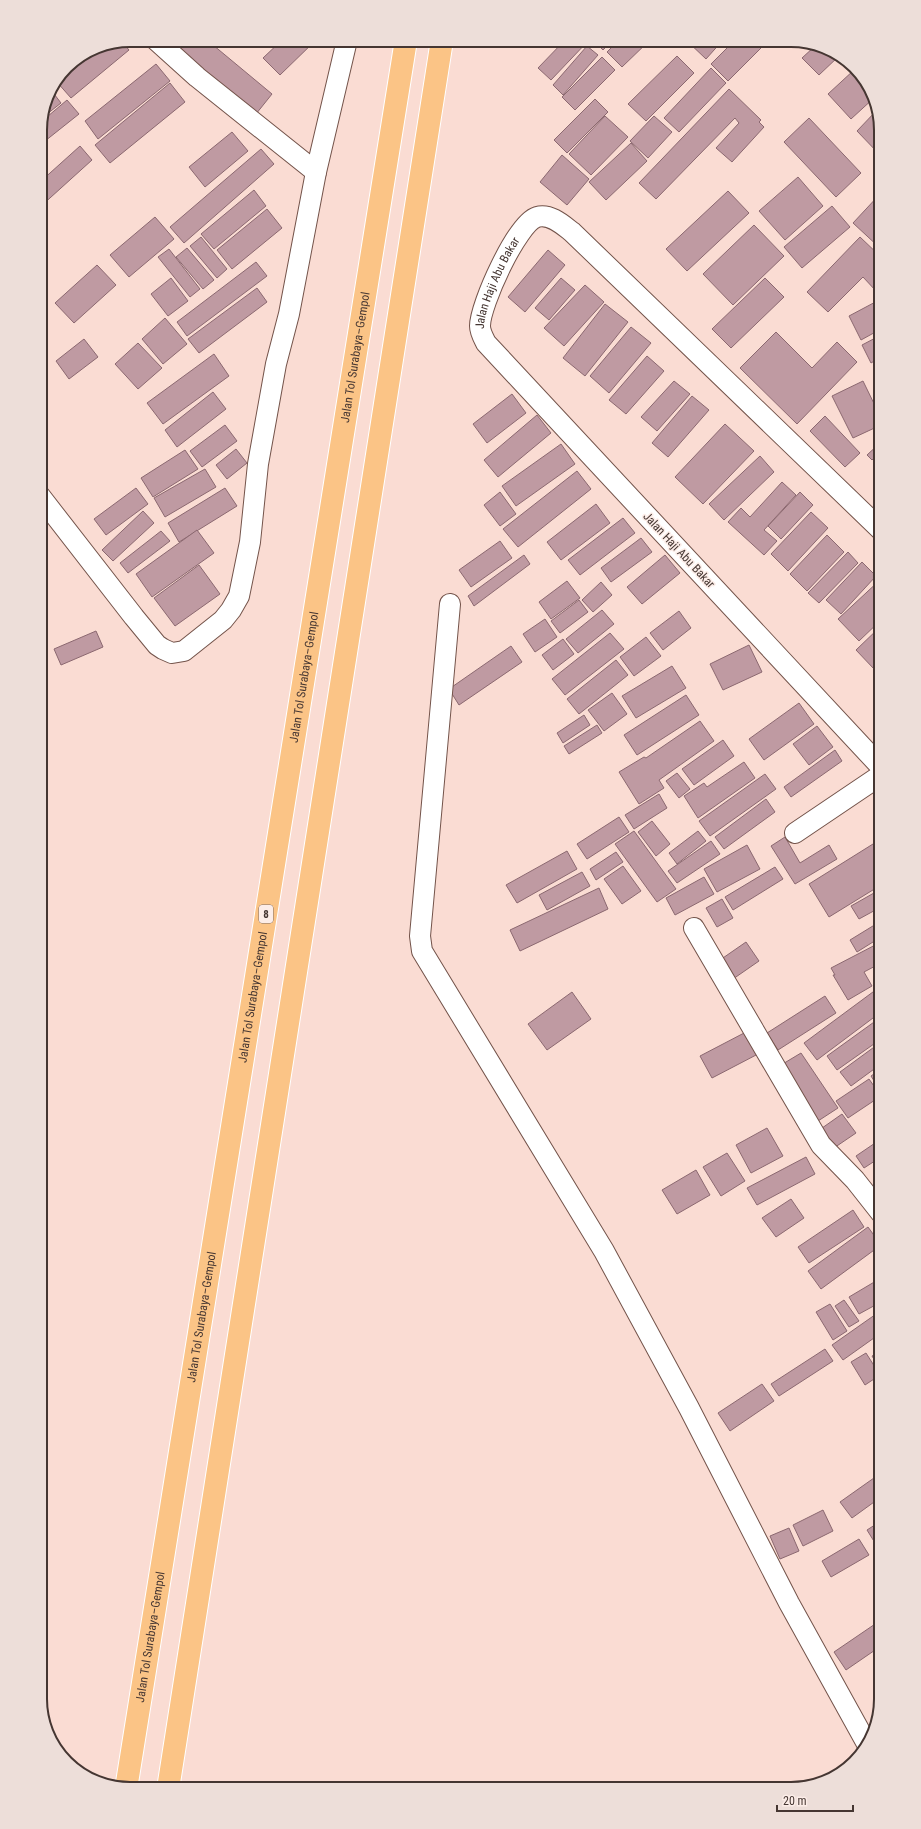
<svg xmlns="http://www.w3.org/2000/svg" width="921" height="1829" viewBox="0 0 921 1829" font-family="'Roboto Condensed',sans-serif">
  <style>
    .building { fill: #bf9aa2; stroke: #8b6870 }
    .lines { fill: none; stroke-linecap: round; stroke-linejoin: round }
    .minor-casing { stroke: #73534a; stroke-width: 22 }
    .motorway-casing { stroke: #fff; stroke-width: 24 }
    .minor { stroke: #fff; stroke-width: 20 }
    .motorway { stroke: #fbc486; stroke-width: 22 }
    .labels { text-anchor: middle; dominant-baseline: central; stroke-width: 3; stroke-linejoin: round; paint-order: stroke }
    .shield { fill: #fcede8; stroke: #7c6d69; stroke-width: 1 }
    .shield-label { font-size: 11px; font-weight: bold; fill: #453632 }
    .street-label { font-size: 12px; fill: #453632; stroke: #fcede8 }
    .rim { fill: none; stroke: #453632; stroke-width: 2 }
  </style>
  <rect width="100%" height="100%" fill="#fadcd3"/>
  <g class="building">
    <path d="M167 40H207L272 94 256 114Z"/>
    <path d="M282 40H316L280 75 263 58Z"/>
    <path d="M565 40H589L551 80 538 68Z"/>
    <path d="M593 40H613L603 50Z"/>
    <path d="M619 40H650L622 67 607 52Z"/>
    <path d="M686 40H723L706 59Z"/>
    <path d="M735 40H769L728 81 711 64Z"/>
    <path d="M122 42 129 50 71 98 56 81 98 46Z"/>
    <path d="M587 46 598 55 563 95 553 85Z"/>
    <path d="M814 47 839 56 819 75 802 58Z"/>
    <path d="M677 56 694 73 646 121 628 104Z"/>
    <path d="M602 57 615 70 575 110 562 97Z"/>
    <path d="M156 64 170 81 98 139 85 121Z"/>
    <path d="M711 68 726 83 679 132 664 118Z"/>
    <path d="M854 70 875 97 851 119 828 94Z"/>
    <path d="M170 83 185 102 110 163 95 145Z"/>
    <path d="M729 89 761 120 759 122 764 127 732 162 716 148 739 123 735 118 656 199 639 183Z"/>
    <path d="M51 90 61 103 42 118 47 95Z"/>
    <path d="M595 99 608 112 567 153 554 140Z"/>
    <path d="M67 100 79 114 40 145 41 122Z"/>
    <path d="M877 110 881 130 880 155 857 131Z"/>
    <path d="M605 116 628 137 591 175 569 154Z"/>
    <path d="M654 116 672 132 648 158 630 141Z"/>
    <path d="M809 118 861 173 836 197 784 142Z"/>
    <path d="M232 132 248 151 205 187 189 167Z"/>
    <path d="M631 143 647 161 606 200 589 182Z"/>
    <path d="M80 146 92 160 40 207V182Z"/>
    <path d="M261 149 274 164 184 243 170 227Z"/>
    <path d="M562 155 589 179 567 205 540 182Z"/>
    <path d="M798 177 823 206 785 240 759 211Z"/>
    <path d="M254 190 266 206 214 249 201 234Z"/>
    <path d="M728 191 749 213 687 271 666 249Z"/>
    <path d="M880 194 881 195V249L853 223Z"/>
    <path d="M832 206 850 227 802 268 784 247Z"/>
    <path d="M267 209 282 228 232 269 217 250Z"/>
    <path d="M155 217 174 239 129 277 110 255Z"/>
    <path d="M754 225 784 256 733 305 703 274Z"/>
    <path d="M201 237 227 269 217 278 190 246Z"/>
    <path d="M860 237 881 257V286L876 291 863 277 828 312 807 292Z"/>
    <path d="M187 248 214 280 203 289 176 257Z"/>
    <path d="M169 249 200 289 190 297 158 257Z"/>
    <path d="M548 250 565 265 525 312 508 297Z"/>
    <path d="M256 262 267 276 187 336 177 322Z"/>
    <path d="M97 265 116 285 74 323 55 303Z"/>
    <path d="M171 278 188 301 168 316 151 294Z"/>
    <path d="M561 278 575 290 549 320 535 308Z"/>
    <path d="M765 278 784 297 731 348 712 329Z"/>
    <path d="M585 285 604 302 564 346 544 328Z"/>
    <path d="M257 288 267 302 199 353 188 339Z"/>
    <path d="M881 299V329L861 340 849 316Z"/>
    <path d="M605 304 628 322 585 376 563 358Z"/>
    <path d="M165 318 187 344 163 364 142 339Z"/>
    <path d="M631 327 651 343 609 393 590 376Z"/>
    <path d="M776 332 812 368 837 342 857 362 797 424 740 368Z"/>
    <path d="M881 335V357L871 363 862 345Z"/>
    <path d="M84 339 98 357 69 379 56 361Z"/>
    <path d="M138 343 162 368 138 389 115 364Z"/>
    <path d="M214 354 229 376 163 424 147 403Z"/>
    <path d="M647 356 664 371 626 414 609 400Z"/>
    <path d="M881 360V374L875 363Z"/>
    <path d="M674 381 690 394 657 431 641 417Z"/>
    <path d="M863 381 881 418V425L853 438 832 396Z"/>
    <path d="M881 386V397L876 389Z"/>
    <path d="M213 392 226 409 177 447 165 430Z"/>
    <path d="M512 394 526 413 487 443 473 424Z"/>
    <path d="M692 396 709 410 668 457 652 443Z"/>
    <path d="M537 415 551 433 498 477 484 460Z"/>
    <path d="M825 416 860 453 845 467 810 431Z"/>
    <path d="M725 424 754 451 703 504 675 477Z"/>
    <path d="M225 425 237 441 202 467 190 451Z"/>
    <path d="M881 442V451L872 460 867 455Z"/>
    <path d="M561 444 575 464 516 506 502 486Z"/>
    <path d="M236 449 247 463 227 479 216 465Z"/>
    <path d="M185 450 198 469 153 497 141 478Z"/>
    <path d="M760 456 774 472 724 520 709 504Z"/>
    <path d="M205 469 216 487 165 517 154 498Z"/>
    <path d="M577 471 591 489 518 547 503 529Z"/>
    <path d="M782 482 796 495 764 530 777 541 764 555 728 522 741 508 750 517Z"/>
    <path d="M136 488 148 504 106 535 94 519Z"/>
    <path d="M225 488 237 506 179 542 168 523Z"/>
    <path d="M500 492 516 514 500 526 484 505Z"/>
    <path d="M800 492 813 505 781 539 768 526Z"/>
    <path d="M596 504 610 523 561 560 547 542Z"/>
    <path d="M143 511 154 523 113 561 102 550Z"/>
    <path d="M811 512 828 528 788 571 771 554Z"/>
    <path d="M623 518 635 533 580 575 568 560Z"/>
    <path d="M197 530 214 553 152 597 136 574Z"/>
    <path d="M161 531 170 541 128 573 120 563Z"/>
    <path d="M827 535 844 552 807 591 790 574Z"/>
    <path d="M641 538 652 552 611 582 601 568Z"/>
    <path d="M500 541 512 558 471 587 459 570Z"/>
    <path d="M848 552 858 563 819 603 808 593Z"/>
    <path d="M524 555 530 564 474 606 468 596Z"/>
    <path d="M665 555 680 573 642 604 627 587Z"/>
    <path d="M862 562 876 576 841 614 826 600Z"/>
    <path d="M199 565 220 594 175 626 154 598Z"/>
    <path d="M881 579V620L859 641 838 619Z"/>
    <path d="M567 581 580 598 551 619 539 602Z"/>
    <path d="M601 582 612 595 593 612 582 600Z"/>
    <path d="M579 600 588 612 560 633 551 621Z"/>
    <path d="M602 610 614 624 578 653 566 639Z"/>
    <path d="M679 611 691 628 663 650 650 633Z"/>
    <path d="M545 619 557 637 535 652 523 634Z"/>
    <path d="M881 626V663L874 669 856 650Z"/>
    <path d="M96 631 103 647 61 665 54 649Z"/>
    <path d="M610 633 624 649 565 695 552 679Z"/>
    <path d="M646 637 661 656 634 676 620 657Z"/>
    <path d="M563 639 574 654 553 670 542 655Z"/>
    <path d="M749 645 762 672 723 690 710 664Z"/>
    <path d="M511 646 522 662 459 705 449 689Z"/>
    <path d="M616 660 628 675 579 714 567 699Z"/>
    <path d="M672 666 686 688 636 718 622 696Z"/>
    <path d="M612 693 627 714 604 731 588 710Z"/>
    <path d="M686 695 699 715 637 755 624 735Z"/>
    <path d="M799 703 814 724 764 760 749 739Z"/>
    <path d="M584 715 590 725 563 743 557 733Z"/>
    <path d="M700 721 714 741 659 780 664 788 639 804 619 772 644 757 646 758Z"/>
    <path d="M597 725 602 733 569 754 564 746Z"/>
    <path d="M817 726 833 747 809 765 793 744Z"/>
    <path d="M723 740 734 756 694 785 682 769Z"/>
    <path d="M835 750 842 761 791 797 784 787Z"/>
    <path d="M744 762 755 778 698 818 684 796 704 783 707 787Z"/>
    <path d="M677 773 690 789 679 798 666 781Z"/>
    <path d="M765 774 776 789 710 836 699 821Z"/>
    <path d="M659 794 667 808 634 829 625 815Z"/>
    <path d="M766 799 775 812 724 849 715 837Z"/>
    <path d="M619 817 629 832 587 859 577 844Z"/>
    <path d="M652 821 670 844 656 856 638 832Z"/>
    <path d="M634 831 676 889 657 902 615 844Z"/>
    <path d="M698 831 706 841 677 864 669 853Z"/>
    <path d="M785 837 800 863 829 845 837 859 795 884 771 846Z"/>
    <path d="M881 839V885L829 917 809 884Z"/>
    <path d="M711 841 720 854 677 883 668 871Z"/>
    <path d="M747 845 760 869 717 892 704 869Z"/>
    <path d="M567 851 577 869 517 903 506 885Z"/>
    <path d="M616 852 623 862 596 880 590 869Z"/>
    <path d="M623 866 641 891 622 904 604 879Z"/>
    <path d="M775 867 783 879 733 910 725 897Z"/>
    <path d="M582 872 590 886 547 910 539 895Z"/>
    <path d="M704 877 714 894 675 915 666 898Z"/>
    <path d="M599 888 608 909 520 951 510 930Z"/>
    <path d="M881 889V907L859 919 851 906Z"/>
    <path d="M722 899 733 918 717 927 706 908Z"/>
    <path d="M881 921V937L857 952 850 940Z"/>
    <path d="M746 942 759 961 733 979 720 960Z"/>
    <path d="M881 942V963L864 972 872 986 848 1000 833 975H835L831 968Z"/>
    <path d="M881 986V1012L817 1060 804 1043Z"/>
    <path d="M572 992 591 1019 547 1050 528 1024Z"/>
    <path d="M825 996 836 1013 778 1050 767 1033Z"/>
    <path d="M881 1017V1039L837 1070 827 1056Z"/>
    <path d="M746 1032 758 1054 712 1078 700 1056Z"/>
    <path d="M881 1042V1064L851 1086 840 1072Z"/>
    <path d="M801 1053 838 1108 818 1121 781 1065Z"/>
    <path d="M881 1069V1092L871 1076Z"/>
    <path d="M869 1079 881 1096 848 1118 836 1101Z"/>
    <path d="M842 1114 856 1133 828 1152 815 1133Z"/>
    <path d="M767 1128 783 1156 751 1173 736 1145Z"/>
    <path d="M881 1139V1157L864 1168 856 1156Z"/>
    <path d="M727 1153 745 1181 721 1196 703 1167Z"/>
    <path d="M806 1157 815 1174 757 1205 747 1188Z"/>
    <path d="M696 1170 710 1195 677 1214 662 1190Z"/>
    <path d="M791 1199 804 1218 776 1237 762 1218Z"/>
    <path d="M853 1210 864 1227 809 1263 798 1247Z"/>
    <path d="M868 1227 881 1245 821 1289 808 1271Z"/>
    <path d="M881 1278V1302L859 1314 849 1297Z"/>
    <path d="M844 1300 859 1321 849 1327 835 1306Z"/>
    <path d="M830 1304 847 1331 833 1340 816 1312Z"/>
    <path d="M879 1312 881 1315V1333L843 1360 832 1345Z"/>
    <path d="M825 1349 833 1361 779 1396 771 1384Z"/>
    <path d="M881 1351V1371L872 1356Z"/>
    <path d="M866 1353 880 1375 865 1385 851 1362Z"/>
    <path d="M762 1384 774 1401 730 1431 718 1413Z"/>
    <path d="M881 1402V1415L875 1406Z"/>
    <path d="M881 1473V1497L852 1518 840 1502Z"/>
    <path d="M823 1510 833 1531 803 1546 793 1525Z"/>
    <path d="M881 1521V1550L880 1551 867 1530Z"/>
    <path d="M789 1528 799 1551 780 1559 770 1536Z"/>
    <path d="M859 1539 869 1555 831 1577 822 1561Z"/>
    <path d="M881 1620V1646L846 1670 834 1652Z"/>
    <path d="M881 1682V1699L874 1685Z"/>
  </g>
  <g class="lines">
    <defs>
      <g id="minor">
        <path d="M156 40 197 77 316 172"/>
        <path d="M40 496 134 617 157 645 163 649 172 653 184 651 223 620 231 610 239 596 250 542 258 464 276 364 289 314 316 172 347 40"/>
        <path d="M450 604 420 936 422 951 604 1251 689 1408 789 1603 867 1744"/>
        <path id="s1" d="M881 767 486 343C483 337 480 332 480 326 480 305 517 223 537 217 550 213 563 225 572 232L881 530"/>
        <path d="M795 833 881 775"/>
        <path d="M694 928 821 1145 855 1180 881 1213"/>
      </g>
      <g id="motorway">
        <path id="s2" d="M126 1789 406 40"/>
        <path d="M168 1789 442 40"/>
      </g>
    </defs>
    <use href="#minor" class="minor-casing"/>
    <use href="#motorway" class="motorway-casing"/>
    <use href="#minor" class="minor"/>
    <use href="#motorway" class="motorway"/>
  </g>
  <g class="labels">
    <rect class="shield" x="259" y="905" width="14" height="18" rx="3"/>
    <g class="shield-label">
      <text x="266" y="914">8</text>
    </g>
    <g class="street-label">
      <text stroke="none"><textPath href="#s1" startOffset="644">Jalan Haji Abu Bakar</textPath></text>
      <text stroke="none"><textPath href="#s2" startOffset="1450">Jalan Tol Surabaya–Gempol</textPath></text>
      <text transform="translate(679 550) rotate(47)">Jalan Haji Abu Bakar</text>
      <text stroke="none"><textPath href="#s2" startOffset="1126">Jalan Tol Surabaya–Gempol</textPath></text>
      <text stroke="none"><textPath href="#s2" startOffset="802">Jalan Tol Surabaya–Gempol</textPath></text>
      <text stroke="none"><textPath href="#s2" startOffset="478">Jalan Tol Surabaya–Gempol</textPath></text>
      <text stroke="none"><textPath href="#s2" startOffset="154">Jalan Tol Surabaya–Gempol</textPath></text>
    </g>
  </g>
  <path d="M0 0H921V1829H0ZM130 47H791A83 83 0 0 1 874 130V1699A83 83 0 0 1 791 1782H130A83 83 0 0 1 47 1699V130A83 83 0 0 1 130 47Z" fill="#edded9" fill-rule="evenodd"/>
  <path class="rim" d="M130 47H791A83 83 0 0 1 874 130V1699A83 83 0 0 1 791 1782H130A83 83 0 0 1 47 1699V130A83 83 0 0 1 130 47Z"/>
  <path d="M777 1805v6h76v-6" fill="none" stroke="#453632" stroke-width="2"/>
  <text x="783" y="1805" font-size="12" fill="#453632" stroke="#fcede8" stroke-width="3" paint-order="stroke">20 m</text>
</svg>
